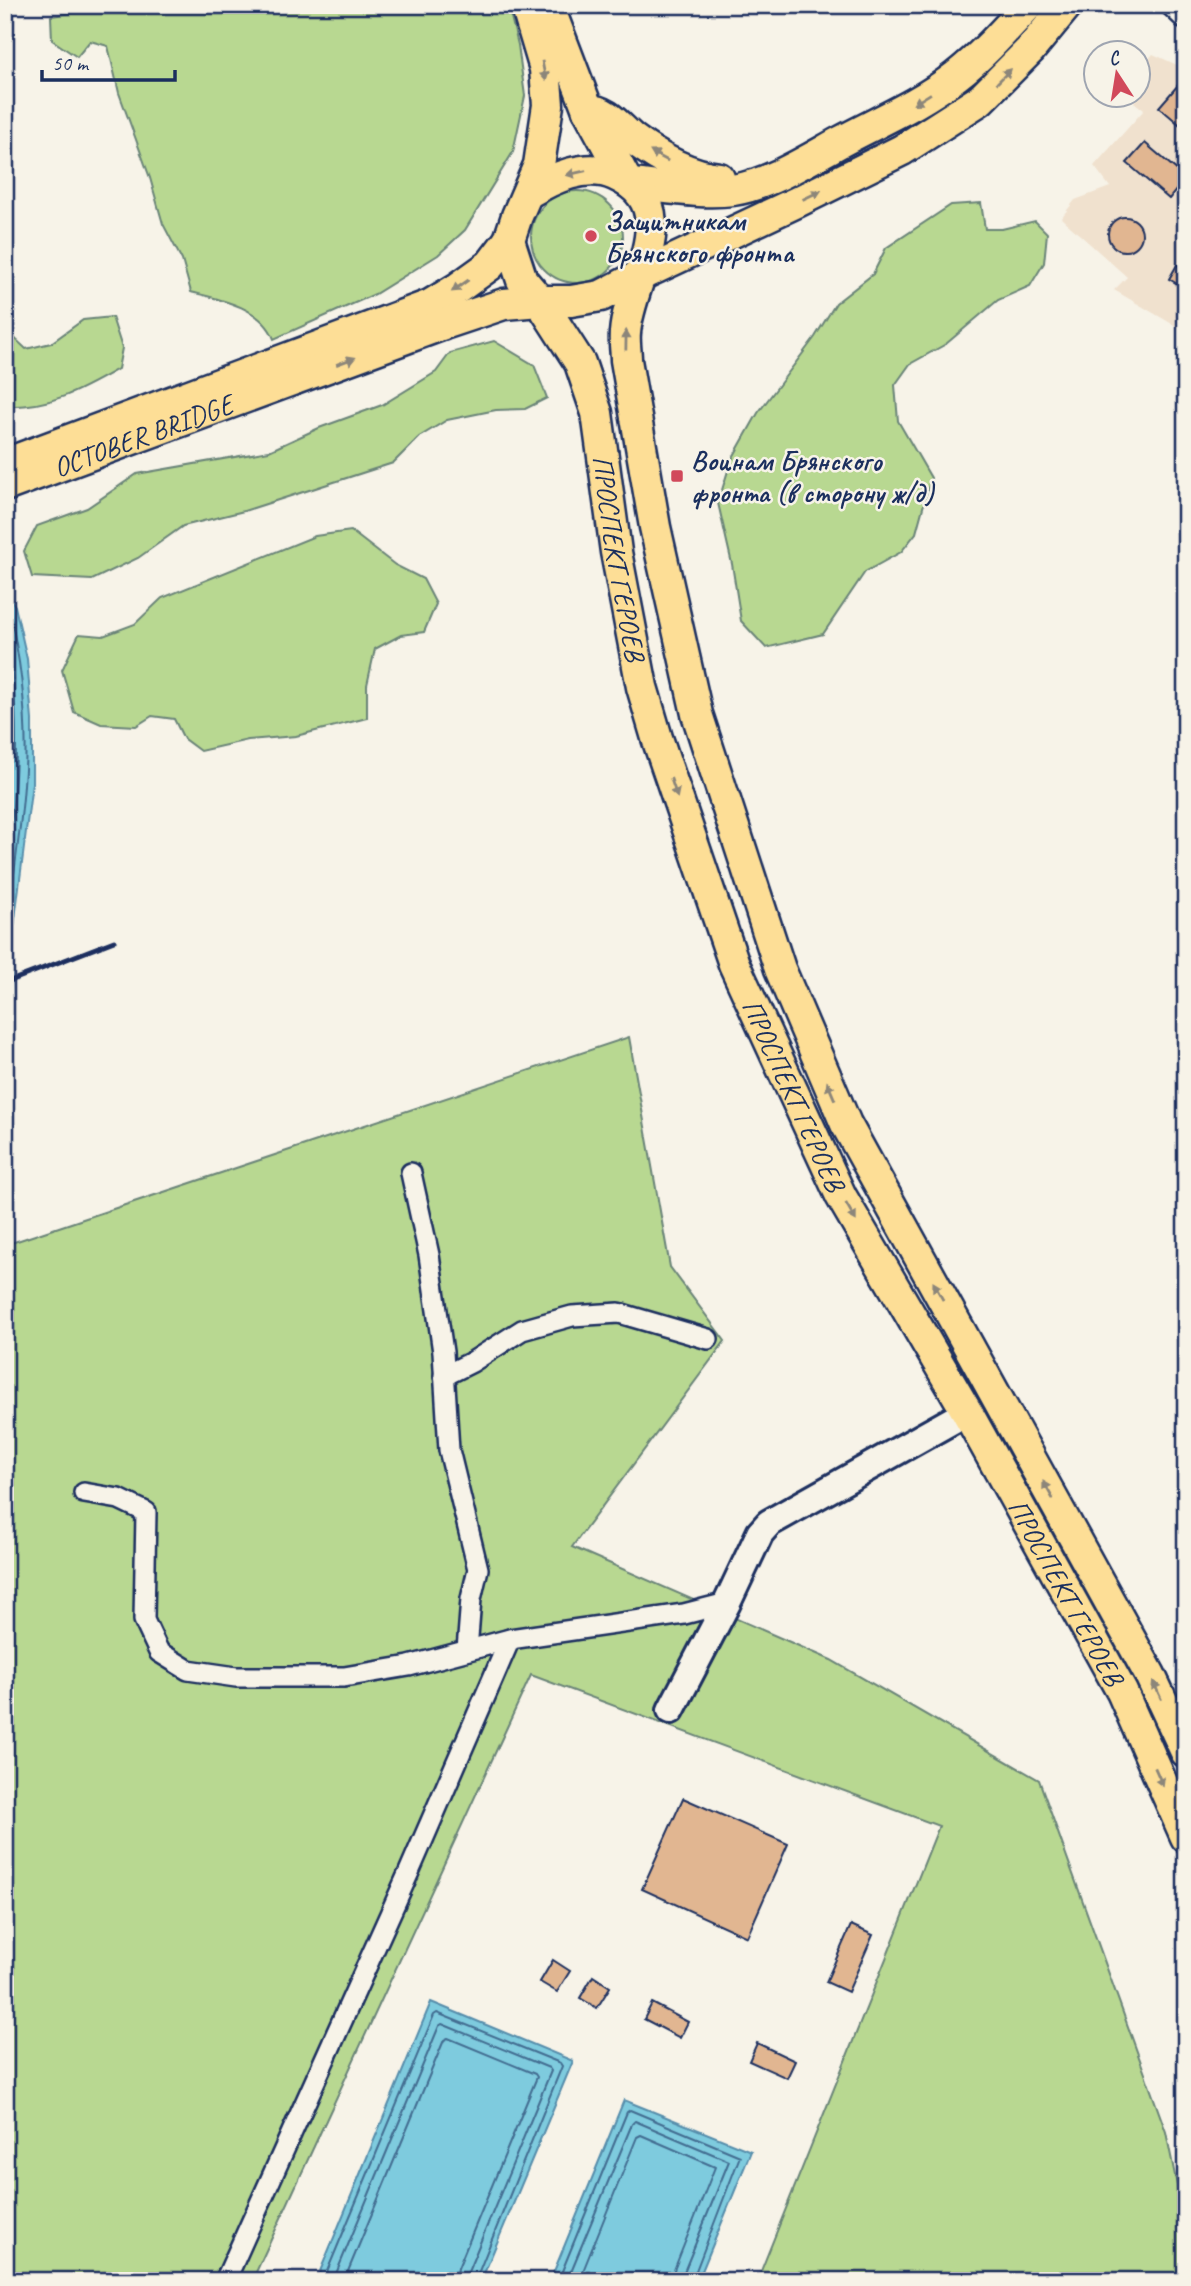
<svg xmlns="http://www.w3.org/2000/svg" width="1191" height="2286" viewBox="0 0 1191 2286" font-family="Caveat,sans-serif">
  <style>
    .built { fill: #f0e1ce }
    .green { fill: #b8d891; stroke: #6a8478; stroke-width: 2 }
    .water { fill: #7ecbde; stroke: #568dab; stroke-width: 2 }
    .lines { fill: none; stroke-linecap: round; stroke-linejoin: round }
    .shore { stroke: #436d91; stroke-width: 2 }
    .building { fill: #e1b691; stroke: #1b2f5e; stroke-width: 2 }
    .street-casing { stroke: #1b2f5e; stroke-width: 24 }
    .secondary-casing { stroke: #1b2f5e; stroke-width: 32 }
    .primary-casing { stroke: #1b2f5e; stroke-width: 35 }
    .street { stroke: #f7f3e8; stroke-width: 19 }
    .secondary { stroke: #f7f3e8; stroke-width: 26 }
    .primary { stroke: #fdde96; stroke-width: 30 }
    .rail { stroke: #1b2f5e; stroke-width: 5 }
    .oneway { fill: #8c867a }
    .poi-dot { fill: #d1495b; stroke: #f7f3e8; stroke-width: 2.5 }
    .labels { text-anchor: middle; dominant-baseline: central; stroke-width: 5; stroke-linejoin: round; paint-order: stroke }
    .poi-label { font-size: 28px; font-weight: bold; fill: #1b2f5e; stroke: #f7f3e8; text-anchor: start }
    .street-label { font-size: 28px; fill: #1b2f5e; stroke: #f7f3e8 }
  </style>
  <rect width="100%" height="100%" fill="#f7f3e8"/>
  <filter id="ink" filterUnits="userSpaceOnUse"><feTurbulence type="fractalNoise" baseFrequency=".0143" numOctaves="2"/><feDisplacementMap in="SourceGraphic" scale="14" xChannelSelector="R" yChannelSelector="G"/><feConvolveMatrix kernelMatrix="1 2 1 2 8 2 1 2 1" color-interpolation-filters="sRGB"/></filter>
  <g filter="url(#ink)">
    <path class="built" d="M1153 54 1186 69V332L1114 290 1127 277 1061 218 1075 200 1110 187 1094 166 1144 110 1125 95 1138 94 1139 70Z"/>
    <g class="green">
      <path d="M80 5H508L518 45 525 96 513 152 465 230 438 255 375 294 274 339C263 308 220 299 191 292L182 260 163 224 150 178 119 93 108 46 90 41 77 57 52 40 51 16 79 12Z"/>
      <circle cx="577" cy="237" r="46"/>
      <path d="M981 203 985 229H1002L1035 221 1047 233 1044 263 1030 286 998 300 946 344 910 364 895 385 898 421 931 478 916 533 901 552 865 572 823 634 766 648 741 621 732 564 718 503 731 461 758 413 815 337 836 303 873 274 886 248 951 205Z"/>
      <path d="M112 317 122 348 118 369C81 390 50 408 5 406V329L26 349 51 343 83 320Z"/>
      <path d="M494 341 534 365 547 398 525 409 496 410 447 420 419 437 393 463 244 511 183 526 138 558 92 580 32 577 24 551 37 526 87 508 137 474 269 451 319 428 382 405 436 372 450 353Z"/>
      <path d="M351 531 395 565 423 579 436 604 424 632 401 635 375 649 367 685V718L296 736 248 740 200 751 184 739 174 719 152 716 136 726 101 724 74 712 62 670 79 634 103 636 135 624 162 598 315 536Z"/>
      <path d="M629 1037 670 1267 725 1341 572 1547 831 1660 1039 1780 1166 2132 1186 2229V2281H757L939 1826 531 1675 252 2281H5V1245Z"/>
    </g>
    <g class="water">
      <path d="M5 589 15 606 27 659 32 720V783L14 927 5 1112Z"/>
      <path d="M431 2002 573 2061 481 2281H316Z"/>
      <path d="M624 2100 751 2151 698 2281H550Z"/>
    </g>
    <g class="lines">
      <g class="shore">
        <path d="M5 603 9 609C22 667 29 726 24 785 20 844 8 902 5 961"/>
        <path d="M5 633C23 713 16 796 5 876"/>
        <path d="M323 2281 434 2015 437 2013 560 2063 562 2066 475 2281"/>
        <path d="M333 2281 439 2026 442 2024 549 2068 551 2071 468 2272 467 2281"/>
        <path d="M344 2281 444 2040 448 2038 535 2074 537 2077 458 2268 456 2281"/>
        <path d="M558 2281 627 2112 630 2110 740 2156 692 2281"/>
        <path d="M567 2281 632 2124 635 2121 729 2161 684 2272 683 2281"/>
        <path d="M579 2281 637 2137 641 2135 715 2167 674 2270 672 2281"/>
      </g>
    </g>
    <g class="building">
      <path d="M1179 84 1186 90V130L1159 107Z"/>
      <path d="M1145 143 1186 178 1169 199 1127 163Z"/>
      <circle cx="1125" cy="234" r="17"/>
      <path d="M1177 265 1186 271V289L1169 279Z"/>
      <path d="M683 1798 788 1844 747 1937 642 1889Z"/>
      <path d="M851 1925 873 1935 848 1992 826 1982Z"/>
      <path d="M553 1960 570 1971 557 1992 540 1982Z"/>
      <path d="M593 1976 610 1987 597 2008 580 1998Z"/>
      <path d="M652 2003 688 2022 680 2038 644 2019Z"/>
      <path d="M757 2043 795 2061 787 2078 749 2061Z"/>
    </g>
    <g class="lines">
      <defs>
        <g id="street">
          <path d="M1170 5 1186 20"/>
          <path d="M411 1173 429 1255 443 1352 449 1450 478 1569 471 1599 467 1650"/>
          <path d="M444 1376 472 1362 522 1330 572 1316 619 1313 708 1339"/>
          <path d="M84 1493 119 1499 146 1512 144 1620 159 1652 188 1670 236 1677H344L409 1666 510 1639 684 1614 727 1603"/>
          <path d="M225 2281 409 1872 510 1639"/>
        </g>
        <path id="secondary" d="M671 1710 727 1603 760 1533 769 1523 967 1412"/>
        <g id="primary">
          <path d="M548 5 588 110 626 180"/>
          <path d="M588 110C608 110 619 128 633 139 657 157 689 175 719 178"/>
          <path d="M631 184C664 187 700 194 733 190 768 185 809 159 840 142 879 121 920 104 956 76 982 56 1005 30 1028 5"/>
          <path d="M528 193C553 178 586 162 615 175 687 207 629 279 625 333 624 342 626 351 626 360L655 527 697 714 780 969 846 1124 1150 1675 1186 1752"/>
          <path id="s1" d="M509 240 522 280 540 301 580 363 597 413 616 552 642 687 657 738 734 964 841 1196 967 1412 1122 1692 1186 1837"/>
          <path d="M5 464 430 305 458 288 490 265 509 240 517 216 539 165 548 105 545 69 526 5"/>
          <path id="s2" d="M5 486 444 324 504 304 540 301H571L601 296 639 276 797 202 902 150 980 100 1030 50 1067 5"/>
        </g>
      </defs>
      <use href="#street" class="street-casing"/>
      <use href="#secondary" class="secondary-casing"/>
      <use href="#primary" class="primary-casing"/>
      <use href="#street" class="street"/>
      <use href="#secondary" class="secondary"/>
      <use href="#primary" class="primary"/>
      <path class="rail" d="M5 983 114 941"/>
    </g>
    <defs><path id="oneway-solid" d="M-6-.8H1V-3.2L6.5 0L1 3.2V.8H-6Z" transform="scale(1.75)"/></defs>
    <g class="oneway">
      <use href="#oneway-solid" transform="translate(544 71) rotate(79)"/>
      <use href="#oneway-solid" transform="translate(1004 76) rotate(-45)"/>
      <use href="#oneway-solid" transform="translate(922 99) rotate(148)"/>
      <use href="#oneway-solid" transform="translate(659 156) rotate(-151)"/>
      <use href="#oneway-solid" transform="translate(576 173) rotate(167)"/>
      <use href="#oneway-solid" transform="translate(812 195) rotate(-26)"/>
      <use href="#oneway-solid" transform="translate(460 286) rotate(145)"/>
      <use href="#oneway-solid" transform="translate(626 340) rotate(-89)"/>
      <use href="#oneway-solid" transform="translate(346 361) rotate(-20)"/>
      <use href="#oneway-solid" transform="translate(674 788) rotate(71)"/>
      <use href="#oneway-solid" transform="translate(831 1091) rotate(-113)"/>
      <use href="#oneway-solid" transform="translate(851 1212) rotate(60)"/>
      <use href="#oneway-solid" transform="translate(938 1291) rotate(-119)"/>
      <use href="#oneway-solid" transform="translate(1048 1490) rotate(-119)"/>
      <use href="#oneway-solid" transform="translate(1157 1690) rotate(-115)"/>
      <use href="#oneway-solid" transform="translate(1159 1777) rotate(66)"/>
    </g>
  </g>
  <g class="poi-dot">
    <circle cx="591" cy="236" r="7"/>
    <rect x="670" y="469" width="14" height="14" rx="3.5"/>
  </g>
  <g class="labels">
    <g class="poi-label">
      <text x="605" y="220">Защитникам<tspan x="605" dy="32">Брянского фронта</tspan></text>
      <text x="691" y="460">Воинам Брянского<tspan x="691" dy="32">фронта (в сторону ж/д)</tspan></text>
    </g>
    <g class="street-label">
      <text stroke="none"><textPath href="#s2" startOffset="147">OCTOBER BRIDGE</textPath></text>
      <text stroke="none"><textPath href="#s1" startOffset="343">ПРОСПЕКТ ГЕРОЕВ</textPath></text>
      <text stroke="none"><textPath href="#s1" startOffset="910">ПРОСПЕКТ ГЕРОЕВ</textPath></text>
      <text stroke="none"><textPath href="#s1" startOffset="1477">ПРОСПЕКТ ГЕРОЕВ</textPath></text>
    </g>
  </g>
  <rect width="1191" height="2286" fill="none" stroke="#f7f3e8" stroke-width="28"/>
  <rect x="14" y="14" width="1163" height="2258" fill="none" stroke="#1b2f5e" stroke-width="2.5" filter="url(#ink)"/>
  <g transform="translate(1117 74) rotate(348)"><circle r="33" fill="#f7f3e8" stroke="#9fa5b1" stroke-width="2"/>
  <path d="M0-5L12 26L0 18L-12 26Z" fill="#d1495b"/>
  <text y="-10" font-size="19" font-weight="bold" text-anchor="middle" fill="#1b2f5e">С</text>
  </g>
  <path d="M42 70v10h133v-10" fill="none" stroke="#1b2f5e" stroke-width="3.5"/>
  <text x="52" y="70" font-size="21" fill="#1b2f5e" stroke="#f7f3e8" stroke-width="5" paint-order="stroke">50 m</text>
</svg>
